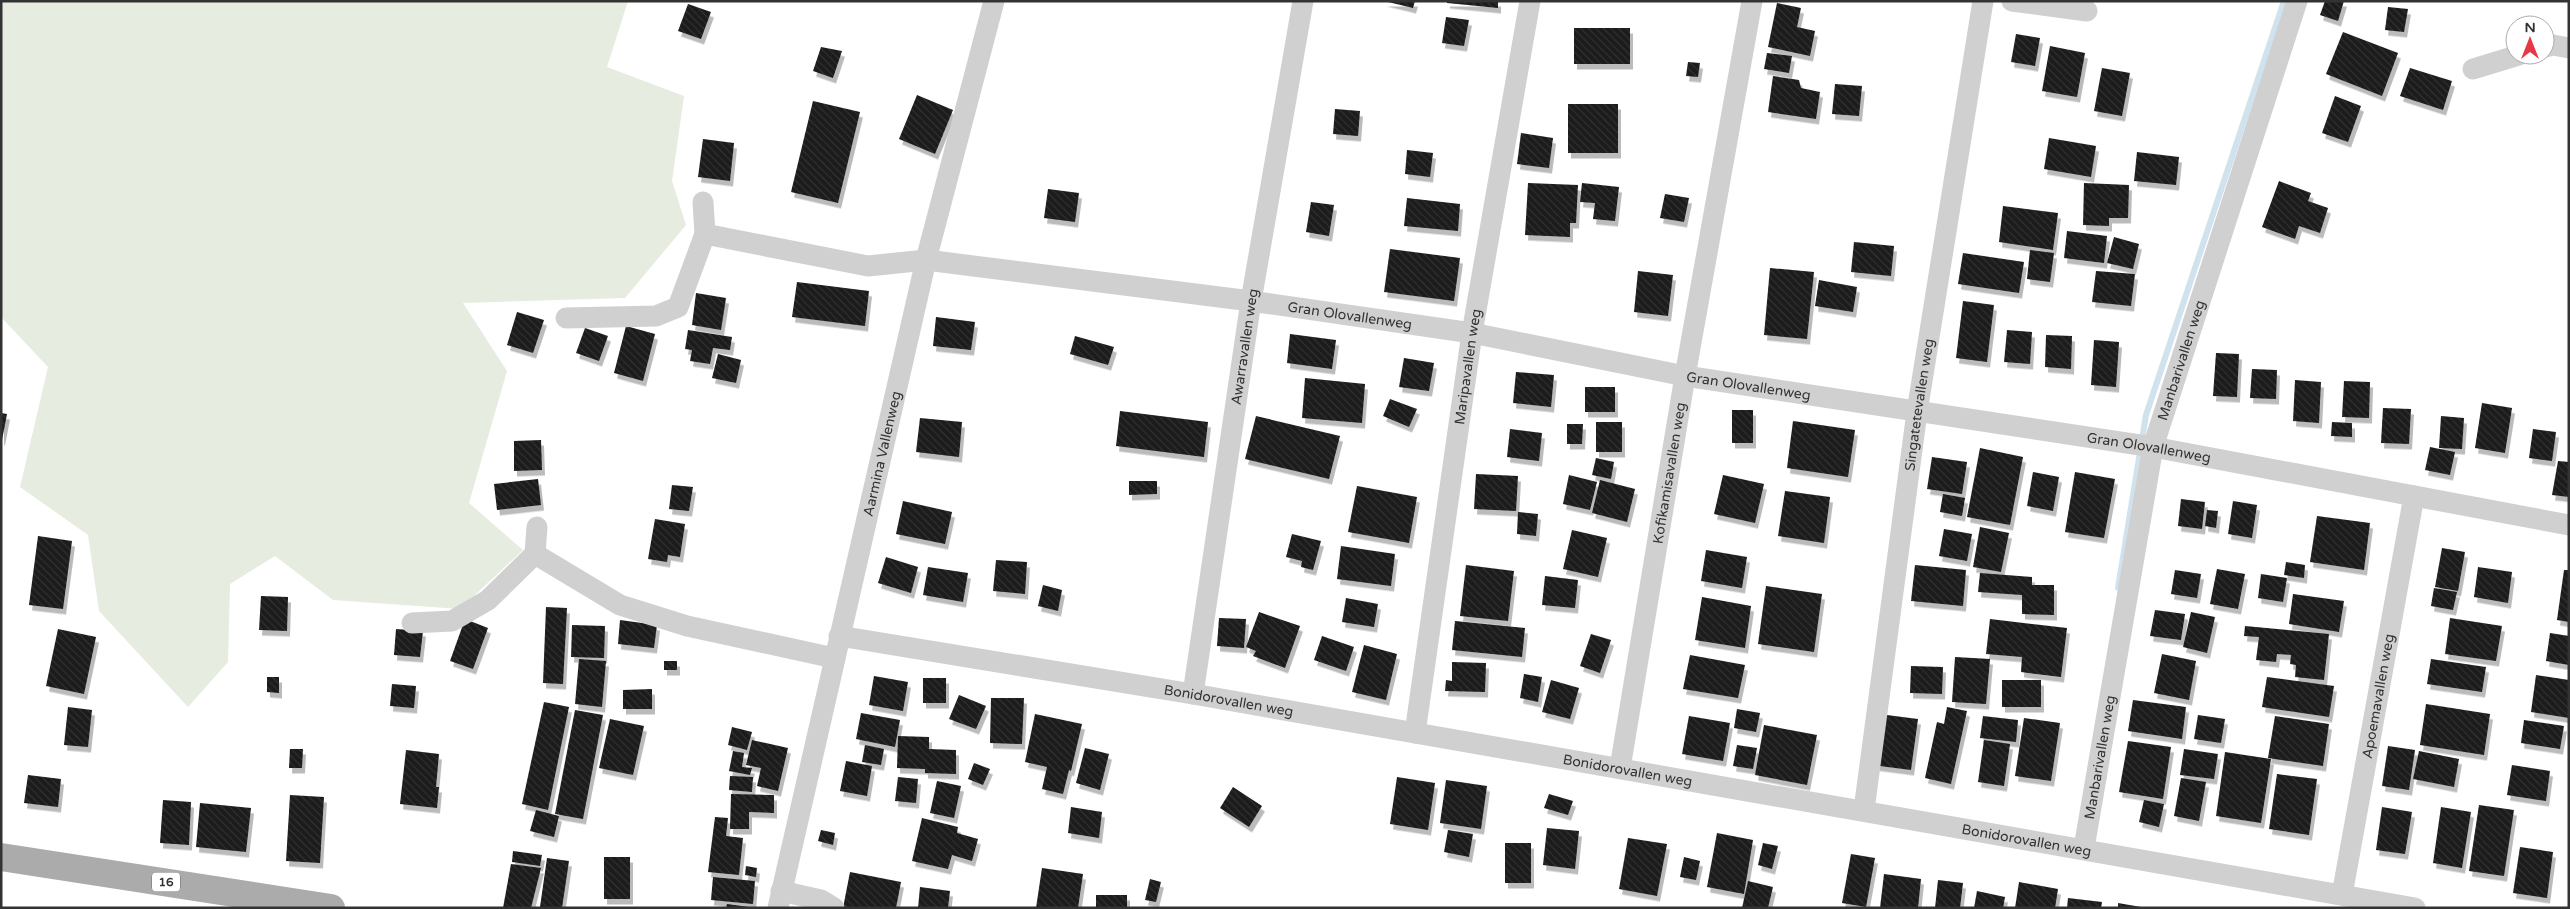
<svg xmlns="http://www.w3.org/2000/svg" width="2570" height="909" viewBox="0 0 2570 909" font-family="'Varela Round',sans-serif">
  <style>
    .grass { fill: #e6ecdf }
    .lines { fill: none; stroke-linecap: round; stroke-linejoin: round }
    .stream { stroke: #cfe2ee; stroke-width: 6 }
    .building { fill: url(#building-back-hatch); filter: url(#shadow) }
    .street { stroke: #d0d0d0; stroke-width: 21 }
    .primary { stroke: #ababab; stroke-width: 28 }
    .labels { text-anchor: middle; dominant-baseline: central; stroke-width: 5; stroke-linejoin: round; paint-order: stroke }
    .shield { fill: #fff; stroke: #707070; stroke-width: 1 }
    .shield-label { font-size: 12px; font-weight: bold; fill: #333 }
    .street-label { font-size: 14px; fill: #333; stroke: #fff }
  </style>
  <defs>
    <pattern id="building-back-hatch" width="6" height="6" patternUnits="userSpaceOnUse" patternTransform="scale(1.25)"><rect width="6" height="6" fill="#1a1a1a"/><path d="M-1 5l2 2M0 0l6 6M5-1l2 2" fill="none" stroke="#333"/></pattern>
    <filter id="shadow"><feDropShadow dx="3" dy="5.5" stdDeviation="0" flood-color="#0004"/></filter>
  </defs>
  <rect width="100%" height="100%" fill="#fff"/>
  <path class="grass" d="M1 1H628L607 67 684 96 672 181 686 225 625 298 463 303 507 371 469 503 523 550 460 609 333 600 275 556 230 584 228 662 188 707 99 611 88 535 20 487 48 367 1 317Z"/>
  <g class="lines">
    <path class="stream" d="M2118 588 2146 415 2284 1"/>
  </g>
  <g class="building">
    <path d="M1384 1H1415L1413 8Z"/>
    <path d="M1447 1H1498V8L1447 3Z"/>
    <path d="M2325 1H2344L2338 21 2320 15Z"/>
    <path d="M1777 3 1801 8 1797 27 1815 31 1810 56 1768 47Z"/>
    <path d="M688 4 711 12 701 39 678 31Z"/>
    <path d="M2388 7 2408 9 2404 32 2385 30Z"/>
    <path d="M1446 17 1469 20 1464 46 1442 43Z"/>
    <rect x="1574" y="28" width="56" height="36"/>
    <path d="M2343 32 2398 53 2382 96 2326 74Z"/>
    <path d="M2016 34 2040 38 2035 66 2011 62Z"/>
    <path d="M2050 46 2085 53 2077 97 2042 91Z"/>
    <path d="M821 47 842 51 833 78 813 71Z"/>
    <path d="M1767 53 1792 56 1789 73 1764 69Z"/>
    <path d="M1688 62 1700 63 1698 77 1686 76Z"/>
    <path d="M2102 68 2130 73 2122 116 2094 111Z"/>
    <path d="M2410 68 2452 81 2443 110 2400 96Z"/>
    <path d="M1773 76 1799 80 1801 88 1820 92 1816 119 1768 112Z"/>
    <path d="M1835 84 1862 86 1859 116 1832 114Z"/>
    <path d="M917 95 953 110 935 154 899 139Z"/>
    <path d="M2335 96 2361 106 2348 142 2322 133Z"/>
    <path d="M813 101 860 112 838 203 791 192Z"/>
    <rect x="1568" y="104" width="50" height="49"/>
    <path d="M1335 109 1360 111 1358 136 1333 134Z"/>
    <path d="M1521 133 1553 138 1549 168 1517 164Z"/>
    <path d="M2049 138 2096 146 2091 177 2044 169Z"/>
    <path d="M703 139 734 143 730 181 698 177Z"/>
    <path d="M1407 150 1433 153 1430 177 1405 174Z"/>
    <path d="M2137 152 2179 157 2176 185 2134 181Z"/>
    <path d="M2279 181 2311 193 2308 201 2328 208 2320 233 2299 226 2295 239 2262 227Z"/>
    <path d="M1528 183 1578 185 1576 223H1570V237L1525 235Z"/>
    <path d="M1582 183 1619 187 1615 221 1593 219 1595 203 1580 202Z"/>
    <path d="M2084 183 2129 185 2128 218H2109V226L2083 225Z"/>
    <path d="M1048 189 1079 193 1075 222 1044 218Z"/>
    <path d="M1665 194 1689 198 1684 222 1660 218Z"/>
    <path d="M1407 198 1460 204 1458 231 1404 226Z"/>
    <path d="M1311 202 1334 205 1329 236 1306 232Z"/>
    <path d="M2003 206 2058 213 2053 250 1999 242Z"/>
    <path d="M2067 231 2107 236 2104 263 2064 258Z"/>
    <path d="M2114 237 2139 244 2133 269 2107 263Z"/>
    <path d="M1854 242 1894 246 1891 276 1851 272Z"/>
    <path d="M1390 249 1460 258 1454 301 1384 292Z"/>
    <path d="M2030 250 2054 253 2050 282 2027 279Z"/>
    <path d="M1963 253 2024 262 2019 293 1958 284Z"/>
    <path d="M1770 268 1814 272 1807 339 1764 335Z"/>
    <path d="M1638 271 1673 275 1668 316 1634 312Z"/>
    <path d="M2096 271 2135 274 2131 306 2092 302Z"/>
    <path d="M1819 280 1857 287 1853 312 1815 306Z"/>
    <path d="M797 282 869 291 865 326 792 317Z"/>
    <path d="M696 293 726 298 721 330 692 325Z"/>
    <path d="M1963 301 1994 305 1987 362 1956 358Z"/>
    <path d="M517 312 544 320 533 353 507 345Z"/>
    <path d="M936 317 975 322 971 350 933 346Z"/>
    <path d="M626 326 655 334 643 381 614 373Z"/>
    <path d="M585 328 608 336 599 361 576 353Z"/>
    <path d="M688 330 732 337 730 350 713 348 710 364 690 361 692 350 685 349Z"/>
    <path d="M2007 330 2032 332 2030 364 2004 362Z"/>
    <path d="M1290 334 1336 340 1332 369 1287 363Z"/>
    <path d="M2046 335 2072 336 2071 369 2045 367Z"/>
    <path d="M1075 336 1114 347 1108 365 1070 354Z"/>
    <path d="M2094 340 2119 342 2116 387 2091 385Z"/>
    <path d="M2216 353 2239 354 2237 397 2213 396Z"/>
    <path d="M718 354 741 360 736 383 712 378Z"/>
    <path d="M1404 358 1434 363 1429 391 1399 387Z"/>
    <path d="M2252 369 2277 370 2276 399 2250 398Z"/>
    <path d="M1516 372 1554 375 1551 407 1513 403Z"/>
    <path d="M1305 378 1365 384 1362 423 1302 418Z"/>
    <path d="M2295 380 2321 382 2319 423 2293 421Z"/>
    <path d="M2344 381 2370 382 2369 418 2342 417Z"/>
    <rect x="1585" y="387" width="30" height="25"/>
    <path d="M1390 399 1417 409 1409 427 1383 416Z"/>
    <path d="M2482 403 2512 408 2505 453 2475 448Z"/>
    <path d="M2383 408 2411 409 2409 444 2381 443Z"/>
    <rect x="1732" y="410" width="21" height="33"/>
    <path d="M1120 411 1208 422 1204 457 1116 446Z"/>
    <path d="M1 413 7 414 2 440 1 439Z"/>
    <path d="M1256 416 1340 436 1329 479 1245 459Z"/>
    <path d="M2441 416 2464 418 2462 449 2439 448Z"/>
    <path d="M920 418 962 422 959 457 916 452Z"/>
    <path d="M1793 421 1855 430 1848 477 1787 468Z"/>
    <rect x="1596" y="422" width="26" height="30"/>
    <path d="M2332 422 2352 423V437L2331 436Z"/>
    <path d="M1567 424H1583L1582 444H1567Z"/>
    <path d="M1510 429 1542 433 1539 461 1507 457Z"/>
    <path d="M2533 429 2556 432 2552 461 2529 458Z"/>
    <path d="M541 440 542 470 514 471V441Z"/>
    <path d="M2430 447 2455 452 2450 475 2425 470Z"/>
    <path d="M1980 448 2023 457 2010 525 1967 517Z"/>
    <path d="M1932 457 1967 462 1962 494 1927 489Z"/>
    <path d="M1596 458 1614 462 1611 479 1592 475Z"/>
    <path d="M2558 461 2569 462V497L2552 495Z"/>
    <path d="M2033 472 2059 477 2053 511 2027 506Z"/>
    <path d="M2075 472 2115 479 2104 538 2065 532Z"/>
    <path d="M1476 474 1518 476 1516 511 1474 509Z"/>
    <path d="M1569 475 1597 482 1590 510 1563 504Z"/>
    <path d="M1723 475 1764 484 1755 523 1714 514Z"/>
    <path d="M538 479 541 505 497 510 494 484Z"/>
    <path d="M1600 480 1635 489 1627 522 1592 513Z"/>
    <path d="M1129 481H1157V494L1129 495Z"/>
    <path d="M672 485 693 487 689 511 669 509Z"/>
    <path d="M1357 486 1417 497 1409 543 1348 532Z"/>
    <path d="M1785 491 1830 497 1824 543 1778 536Z"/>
    <path d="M1943 494 1965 498 1962 516 1940 512Z"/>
    <path d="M2181 499 2205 502 2202 529 2178 526Z"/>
    <path d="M903 501 952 512 945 544 896 534Z"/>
    <path d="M2233 501 2257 505 2252 538 2228 534Z"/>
    <path d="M2207 510 2218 511 2216 528 2205 526Z"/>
    <path d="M1518 512 1538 514 1536 536 1517 534Z"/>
    <path d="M2317 516 2370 523 2364 570 2310 562Z"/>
    <path d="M655 519 685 524 680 557 668 555 667 562 648 559Z"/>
    <path d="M1980 527 2009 533 2001 572 1973 567Z"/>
    <path d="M1944 529 1972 534 1967 561 1939 556Z"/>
    <path d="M1572 530 1607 538 1598 577 1563 569Z"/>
    <path d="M1292 534 1321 541 1313 570 1301 567 1302 561 1286 557Z"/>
    <path d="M38 536 72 541 63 609 29 605Z"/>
    <path d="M1341 546 1395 554 1391 586 1337 579Z"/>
    <path d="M2442 548 2465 552 2458 591 2435 587Z"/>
    <path d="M1706 550 1747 557 1742 588 1701 581Z"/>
    <path d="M886 557 918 567 911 593 878 583Z"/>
    <path d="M996 560 1027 562 1025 594 993 591Z"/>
    <path d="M2286 562 2305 565 2304 578 2284 575Z"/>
    <path d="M1466 565 1514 571 1508 621 1460 616Z"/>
    <path d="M1915 565 1966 570 1963 606 1911 601Z"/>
    <path d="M928 567 968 573 963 602 923 595Z"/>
    <path d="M2478 567 2512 572 2508 603 2474 597Z"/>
    <path d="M2217 569 2245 574 2238 609 2210 604Z"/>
    <path d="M2175 570 2201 574 2197 598 2171 594Z"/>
    <path d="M2564 570H2569V622L2557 620Z"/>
    <path d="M1980 573 2032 577V585H2054V615L2022 614V595L1978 592Z"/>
    <path d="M2261 574 2287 578 2283 602 2258 598Z"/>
    <path d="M1545 576 1578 580 1575 608 1542 605Z"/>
    <path d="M1043 585 1062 590 1058 611 1038 606Z"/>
    <path d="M1766 586 1822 594 1814 652 1758 644Z"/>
    <path d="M2434 588 2457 592 2453 610 2431 606Z"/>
    <path d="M2293 594 2344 601 2339 632 2289 624Z"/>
    <path d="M261 596 288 597 287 631 259 630Z"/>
    <path d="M1702 597 1751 606 1745 648 1695 640Z"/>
    <path d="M1346 598 1378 604 1374 627 1342 622Z"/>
    <path d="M546 607 567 608 563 684 543 683Z"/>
    <path d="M2155 610 2185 614 2181 640 2150 636Z"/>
    <path d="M1259 612 1300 626 1285 668 1253 656 1256 651 1246 647Z"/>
    <path d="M2191 612 2215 617 2207 653 2183 647Z"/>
    <path d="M1219 618 1246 619 1244 648 1217 646Z"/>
    <path d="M2450 618 2502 626 2496 661 2445 654Z"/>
    <path d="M465 619 488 628 473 669 450 661Z"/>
    <path d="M1990 619 2067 628 2061 677 2021 672 2022 657 1986 654Z"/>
    <path d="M620 620 657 625 654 648 618 644Z"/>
    <path d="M1455 621 1525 628 1522 657 1452 650Z"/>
    <path d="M572 625 605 626 604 658 571 657Z"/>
    <path d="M2245 626 2329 634 2324 680 2295 677 2296 665 2290 664 2291 655 2277 654 2276 662 2256 660 2259 637 2244 636Z"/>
    <path d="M58 629 96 637 84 694 46 686Z"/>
    <path d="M396 629 423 631 420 657 394 655Z"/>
    <path d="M2550 633 2569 636V665L2546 661Z"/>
    <path d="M1591 634 1611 640 1600 673 1580 666Z"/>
    <path d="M1322 636 1354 647 1346 671 1314 660Z"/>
    <path d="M1364 645 1397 654 1386 700 1352 692Z"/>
    <path d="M2162 654 2196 661 2189 700 2154 693Z"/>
    <path d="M1690 655 1745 665 1738 698 1683 689Z"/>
    <path d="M1955 657 1990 659 1986 704 1952 702Z"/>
    <path d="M579 659 606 661 602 707 575 704Z"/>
    <path d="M2431 659 2486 667 2482 692 2427 684Z"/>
    <rect x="664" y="661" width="13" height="9"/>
    <path d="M1452 662 1486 663 1485 692 1445 691 1446 680 1452 681Z"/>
    <path d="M1911 666 1943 667 1942 694 1910 693Z"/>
    <path d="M1524 674 1542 677 1538 702 1520 698Z"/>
    <path d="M2536 675 2569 680V718L2531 712Z"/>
    <path d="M874 676 908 682 903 711 869 705Z"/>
    <path d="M267 677H279V693L267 692Z"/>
    <path d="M2267 677 2334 686 2329 717 2262 707Z"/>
    <rect x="923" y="678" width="23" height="25"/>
    <path d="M1551 680 1579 688 1570 719 1542 712Z"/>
    <rect x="2002" y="680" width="39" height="27"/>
    <path d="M392 684 416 686 414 708 390 706Z"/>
    <path d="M652 689V709H623V690Z"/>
    <path d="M959 695 986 706 976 729 949 719Z"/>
    <path d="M991 698H1024L1022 744 990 743Z"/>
    <path d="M2133 700 2186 707 2182 739 2128 731Z"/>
    <path d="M544 702 569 707 548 810 522 804Z"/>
    <path d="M2426 704 2490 714 2484 755 2420 745Z"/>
    <path d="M68 707 92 710 88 747 64 745Z"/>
    <path d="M1947 707 1967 711 1951 784 1925 778 1937 722 1944 724Z"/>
    <path d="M1737 709 1760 713 1756 732 1734 728Z"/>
    <path d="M575 710 603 715 583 819 555 814Z"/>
    <path d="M861 713 900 720 895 747 856 739Z"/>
    <path d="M1035 714 1082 724 1071 771 1069 770 1063 794 1042 789 1047 767 1025 762Z"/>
    <path d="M1879 714 1918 719 1911 770 1872 765Z"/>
    <path d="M2198 715 2225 719 2221 743 2194 739Z"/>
    <path d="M1689 716 1730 723 1723 761 1682 754Z"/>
    <path d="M1983 716 2018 720 2016 742 1980 738Z"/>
    <path d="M2275 716 2329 724 2323 766 2268 758Z"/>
    <path d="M2024 718 2060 723 2051 781 2015 776Z"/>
    <path d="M610 719 644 726 633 775 599 768Z"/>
    <path d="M2524 720 2564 726 2560 749 2521 743Z"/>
    <path d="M1764 725 1817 735 1807 785 1755 775Z"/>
    <path d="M732 727 752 732 747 750 728 745Z"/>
    <path d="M898 736 929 737V749L956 750V774L925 773V769L897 768Z"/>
    <path d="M752 740 788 748 778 791 757 786 761 768 746 765Z"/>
    <path d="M1984 740 2010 744 2004 786 1978 782Z"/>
    <path d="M2128 741 2171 747 2163 799 2119 792Z"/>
    <path d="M865 745 884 749 881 765 862 762Z"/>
    <path d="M1737 745 1757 748 1753 769 1733 766Z"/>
    <path d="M2388 746 2415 750 2409 790 2382 786Z"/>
    <path d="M1085 748 1109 754 1100 790 1076 783Z"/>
    <path d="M290 749H303L302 768H289Z"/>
    <path d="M2184 749 2218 754 2214 779 2180 775Z"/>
    <path d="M406 750 439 754 436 787H439L437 808 400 804Z"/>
    <path d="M733 751 744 753 742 767 752 768 750 775 729 771Z"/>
    <path d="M2419 751 2459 759 2454 787 2413 779Z"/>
    <path d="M2225 752 2271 759 2261 823 2216 816Z"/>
    <path d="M846 761 872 766 867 796 840 791Z"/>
    <path d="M974 763 990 769 983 785 968 779Z"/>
    <path d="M2512 765 2550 771 2546 801 2507 795Z"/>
    <path d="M2277 774 2317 779 2309 835 2269 829Z"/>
    <path d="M28 775 61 779 58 807 24 803Z"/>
    <path d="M730 776 753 777 752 792 729 790Z"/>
    <path d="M898 777 918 779 916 803 895 801Z"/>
    <path d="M1397 777 1435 783 1428 830 1390 824Z"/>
    <path d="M2181 778 2206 782 2199 821 2174 816Z"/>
    <path d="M1446 780 1487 786 1481 829 1440 823Z"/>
    <path d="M937 781 961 786 954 818 930 813Z"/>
    <path d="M1233 787 1262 806 1249 827 1220 808Z"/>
    <path d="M731 794 774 795V813L749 812V829H730Z"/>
    <path d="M1549 794 1573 801 1568 815 1544 808Z"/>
    <path d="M290 795 324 797 320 863 286 861Z"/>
    <path d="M163 800 191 802 189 845 160 843Z"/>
    <path d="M2144 800 2164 804 2159 827 2139 822Z"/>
    <path d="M200 803 251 808 246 852 196 847Z"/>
    <path d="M2479 805 2514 810 2504 876 2469 871Z"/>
    <path d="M1071 807 1102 812 1099 838 1068 833Z"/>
    <path d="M2382 807 2412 812 2405 854 2376 850Z"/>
    <path d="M2441 807 2471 812 2462 868 2433 863Z"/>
    <path d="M536 810 559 816 554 837 530 831Z"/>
    <path d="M715 817 728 818 726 836 743 838 739 875 708 872Z"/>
    <path d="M922 818 958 827 957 833 978 839 972 861 952 855 948 869 912 861Z"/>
    <path d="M1547 828 1579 831 1575 869 1543 865Z"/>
    <path d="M821 830 835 833 833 845 818 841Z"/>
    <path d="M1448 830 1473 834 1469 857 1444 852Z"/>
    <path d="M1717 833 1753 840 1744 894 1707 887Z"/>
    <path d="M1628 838 1667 844 1657 896 1619 889Z"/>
    <rect x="1505" y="843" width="26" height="40"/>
    <path d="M1763 843 1778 846 1772 869 1758 865Z"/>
    <path d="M2520 847 2553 852 2547 898 2513 893Z"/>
    <path d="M513 851 542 855 540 866 512 862Z"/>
    <path d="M1851 854 1875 858 1866 907 1842 903Z"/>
    <rect x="604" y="857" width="26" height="42"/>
    <path d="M1684 857 1700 861 1696 880 1680 877Z"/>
    <path d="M547 858 569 861 562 908 540 907Z"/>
    <path d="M511 864 541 868 531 908H503Z"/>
    <path d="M746 866 757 868 756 877 745 875Z"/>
    <path d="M1042 868 1083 874 1078 908H1036Z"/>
    <path d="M850 872 901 882 896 908H843Z"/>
    <path d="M1884 874 1921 879 1918 908H1880Z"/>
    <path d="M713 877 755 881 753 904 711 900Z"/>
    <path d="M1150 879 1161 882 1156 902 1145 900Z"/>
    <path d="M1938 880 1963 883 1960 908H1935Z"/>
    <path d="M1748 881 1773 887 1768 908H1742Z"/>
    <path d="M2019 882 2058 889 2055 908H2015Z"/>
    <path d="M920 887 950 891 948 908H918Z"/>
    <path d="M1977 891 2005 897 2003 908H1974Z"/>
    <rect x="1096" y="895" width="31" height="13"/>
    <path d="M2068 898 2102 902 2101 908H2067Z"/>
    <path d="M2118 903 2141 907V908H2118Z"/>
    <path d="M727 904 749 907 748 908H726Z"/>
  </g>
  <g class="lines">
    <g class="street">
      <path d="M2012 1 2087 11"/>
      <path d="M2545 47 2553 45 2569 48"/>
      <path d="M2473 69 2519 55"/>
      <path id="s1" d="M703 202 705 234 868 266 926 260 1251 301 1472 333 1685 376 2153 447 2569 525"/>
      <path d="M566 318 656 316 678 307 705 234"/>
      <path d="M537 527 535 554 620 605 687 626 834 658"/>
      <path d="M412 623 452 621 488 600 535 554"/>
      <path id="s2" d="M839 636 1193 694 2415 908"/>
      <path id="s3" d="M1193 694 1251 301 1303 1"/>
      <path id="s4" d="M1415 733 1472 333 1530 1"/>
      <path id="s5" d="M1620 768 1685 376 1752 1"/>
      <path id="s6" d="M1864 810 1917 412 1983 1"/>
      <path id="s7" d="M2084 848 2153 447 2297 1"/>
      <path d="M781 891 821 900 834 908"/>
      <path id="s8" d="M2342 895 2414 496"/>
      <path id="s9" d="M778 908 926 260 994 1"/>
    </g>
    <path class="primary" d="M1 857 331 908"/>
  </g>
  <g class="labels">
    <rect class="shield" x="152" y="872.5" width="28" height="19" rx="4"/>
    <g class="shield-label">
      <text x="166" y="882">16</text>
    </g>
    <g class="street-label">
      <text stroke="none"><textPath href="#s1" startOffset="684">Gran Olovallenweg</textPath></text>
      <text stroke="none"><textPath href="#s3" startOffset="351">Awarravallen weg</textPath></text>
      <text stroke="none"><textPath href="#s7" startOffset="498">Manbarivallen weg</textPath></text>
      <text stroke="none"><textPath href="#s4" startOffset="370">Maripavallen weg</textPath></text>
      <text stroke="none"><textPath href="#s1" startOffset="1089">Gran Olovallenweg</textPath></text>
      <text stroke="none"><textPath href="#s6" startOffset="409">Singatetevallen weg</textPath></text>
      <text stroke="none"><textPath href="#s1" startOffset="1494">Gran Olovallenweg</textPath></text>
      <text stroke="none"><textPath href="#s9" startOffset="466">Aarmina Vallenweg</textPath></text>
      <text stroke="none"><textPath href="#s5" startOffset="299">Kofikamisavallen weg</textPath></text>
      <text stroke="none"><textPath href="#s8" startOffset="202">Apoemavallen weg</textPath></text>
      <text stroke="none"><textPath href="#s2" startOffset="395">Bonidorovallen weg</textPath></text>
      <text stroke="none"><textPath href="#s7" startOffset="92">Manbarivallen weg</textPath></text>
      <text stroke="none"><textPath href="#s2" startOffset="800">Bonidorovallen weg</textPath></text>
      <text stroke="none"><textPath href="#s2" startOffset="1205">Bonidorovallen weg</textPath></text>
    </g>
  </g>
  <rect width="2570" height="909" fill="none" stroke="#333333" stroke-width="5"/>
  <g transform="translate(2530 40)"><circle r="24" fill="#ffffff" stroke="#adadad"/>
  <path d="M0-4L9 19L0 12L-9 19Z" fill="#e63946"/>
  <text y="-8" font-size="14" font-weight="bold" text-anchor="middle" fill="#333333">N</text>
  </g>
</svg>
